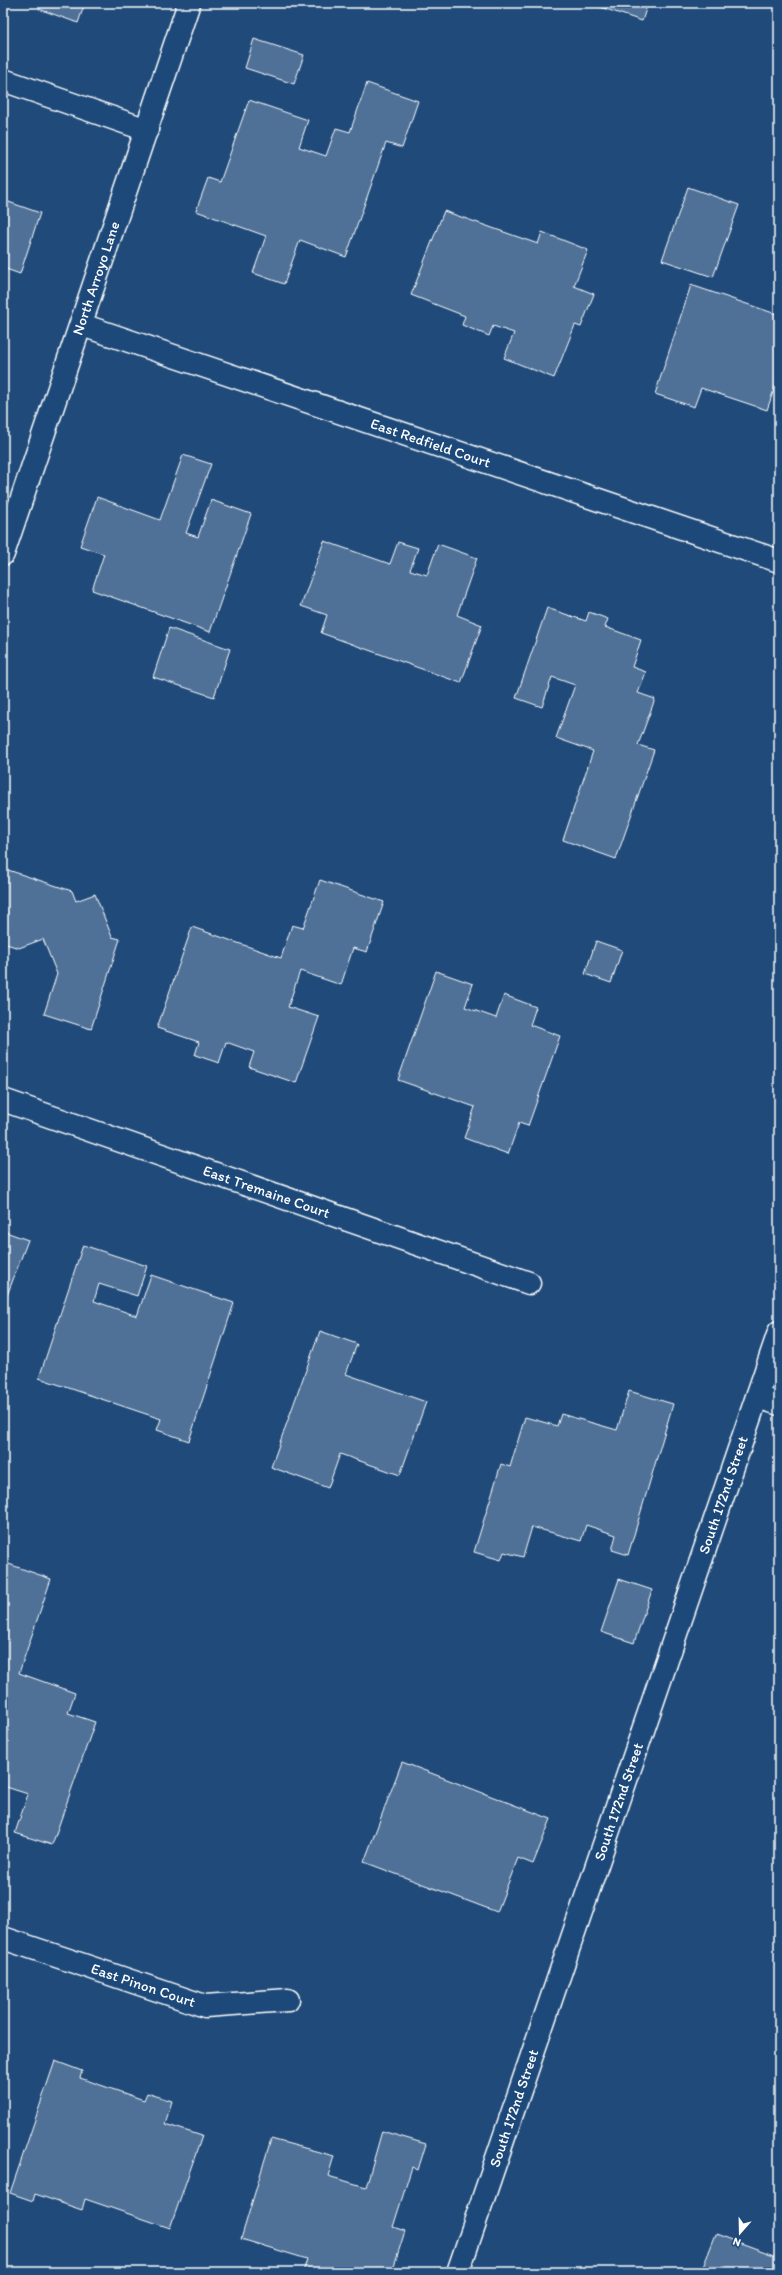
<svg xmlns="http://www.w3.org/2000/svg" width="782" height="2275" viewBox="0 0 782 2275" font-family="Itim,sans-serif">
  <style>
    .building { fill: #507197; stroke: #fff }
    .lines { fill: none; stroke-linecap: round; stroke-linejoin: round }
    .minor-casing { stroke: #fff; stroke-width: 25 }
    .minor { stroke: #1f4a7a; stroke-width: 22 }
    .labels { text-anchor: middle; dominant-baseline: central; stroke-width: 3.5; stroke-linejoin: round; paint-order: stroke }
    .street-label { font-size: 15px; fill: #fff; stroke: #1f4a7a }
  </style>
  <rect width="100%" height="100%" fill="#1f4a7a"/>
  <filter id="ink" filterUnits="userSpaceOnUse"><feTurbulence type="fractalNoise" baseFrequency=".025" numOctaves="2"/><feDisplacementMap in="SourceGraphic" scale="8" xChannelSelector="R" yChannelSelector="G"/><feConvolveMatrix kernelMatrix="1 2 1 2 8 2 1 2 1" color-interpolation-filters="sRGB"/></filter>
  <g filter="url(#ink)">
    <g class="building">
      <path d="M41 3H85L78 23 39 9Z"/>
      <path d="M588 3H648L642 21Z"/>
      <path d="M254 39 304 55 294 84 245 68Z"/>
      <path d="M367 83 418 101 402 148 386 143 346 257 300 240 284 284 253 273 266 236 196 211 208 178 220 182 249 100 308 120 299 147 326 156 336 128 350 132Z"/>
      <path d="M688 187 739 205 713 277 662 260Z"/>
      <path d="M3 200 40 213 20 274 6 269 3 277Z"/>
      <path d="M444 211 538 244 542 232 588 250 574 286 594 294 581 327 575 325 554 378 504 358 514 333 493 326 489 336 462 325 465 316 411 295Z"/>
      <path d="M691 285 779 315V375L767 410 701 388 694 407 655 394Z"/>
      <path d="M183 455 211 464 186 533 198 537 211 500 251 514 210 632 92 590 104 554 80 546 97 497 160 520Z"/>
      <path d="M324 541 390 564 398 542 418 548 410 570 427 575 438 544 477 558 457 615 482 625 461 683 321 633 327 615 301 606Z"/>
      <path d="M547 608 586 621 589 612 608 619 605 627 641 640 632 667 646 672 638 693 655 699 638 745 654 750 616 859 563 840 593 751 556 738 575 685 552 677 542 707 516 698Z"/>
      <path d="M169 628 230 649 214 697 153 677Z"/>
      <path d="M3 859 8 870 72 891 76 901 95 894 112 937 120 939 91 1029 44 1014 57 974 43 939 19 948 3 943Z"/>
      <path d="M320 880 384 902 367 952 353 948 341 985 300 971 288 1007 319 1017 296 1083 249 1067 254 1052 226 1042 219 1063 195 1055 199 1042 157 1028 192 927 281 958 292 925 303 928Z"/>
      <path d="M596 941 622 950 611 983 585 974Z"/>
      <path d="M436 971 473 984 465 1007 496 1018 504 995 536 1007 530 1025 560 1036 528 1126 519 1123 508 1154 464 1138 475 1107 398 1080Z"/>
      <path d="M3 1231 28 1240 3 1306Z"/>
      <path d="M83 1245 147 1266 137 1296 99 1284 94 1301 137 1316 151 1275 234 1303 189 1441 157 1430 161 1419 39 1378Z"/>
      <path d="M320 1331 357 1344 346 1374 426 1402 400 1475 340 1454 328 1488 271 1467Z"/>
      <path d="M629 1391 673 1404 628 1555 612 1550 616 1535 586 1525 581 1541 532 1527 523 1557 504 1552 501 1560 474 1552 501 1464 510 1467 525 1417 557 1426 561 1414 617 1430Z"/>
      <path d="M3 1562 51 1579 19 1673 75 1693 68 1713 95 1722 52 1845 15 1833 28 1794 3 1786Z"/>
      <path d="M619 1579 652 1590 634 1643 601 1632Z"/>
      <path d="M402 1762 551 1819 533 1864 518 1858 497 1912 364 1862Z"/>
      <path d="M55 2061 82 2071 80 2078 144 2100 147 2093 172 2101 165 2124 202 2136 170 2228 85 2199 82 2210 35 2194 33 2201 10 2193Z"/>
      <path d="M382 2131 426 2144 418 2170 412 2167 393 2227 405 2231 392 2272H303L307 2259 241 2239 271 2139 334 2156 328 2176 366 2187Z"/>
      <path d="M716 2234 779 2257V2272H701Z"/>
    </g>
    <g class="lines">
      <defs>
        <g id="minor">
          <path d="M3 80 147 130"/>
          <path id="s1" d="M82 325 779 561"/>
          <path id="s2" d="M3 554 189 3"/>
          <path id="s3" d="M3 1100 529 1283"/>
          <path d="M758 1397 779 1404"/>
          <path id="s4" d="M3 1938 205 2006 288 2000"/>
          <path id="s5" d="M458 2272 779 1332"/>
        </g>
      </defs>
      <use href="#minor" class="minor-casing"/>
      <use href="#minor" class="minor"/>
    </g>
  </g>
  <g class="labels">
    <g class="street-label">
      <text stroke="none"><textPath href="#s2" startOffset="291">North Arroyo Lane</textPath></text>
      <text stroke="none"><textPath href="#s1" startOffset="368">East Redfield Court</textPath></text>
      <text stroke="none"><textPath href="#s3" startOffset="279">East Tremaine Court</textPath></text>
      <text stroke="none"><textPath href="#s5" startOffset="821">South 172nd Street</textPath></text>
      <text stroke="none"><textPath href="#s5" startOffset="497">South 172nd Street</textPath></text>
      <text stroke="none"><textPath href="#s4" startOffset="148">East Pinon Court</textPath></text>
      <text stroke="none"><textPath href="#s5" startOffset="173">South 172nd Street</textPath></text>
    </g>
  </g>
  <rect width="782" height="2275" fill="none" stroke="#1f4a7a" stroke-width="16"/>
  <rect x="8" y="8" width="766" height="2259" fill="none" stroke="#fff" stroke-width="1.5" filter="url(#ink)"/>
  <g transform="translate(740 2233) rotate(200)" stroke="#1f4a7a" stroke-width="3" paint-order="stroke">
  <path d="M0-3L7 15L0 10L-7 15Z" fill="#ffffff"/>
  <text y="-6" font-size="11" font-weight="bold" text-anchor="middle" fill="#ffffff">N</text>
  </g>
</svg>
